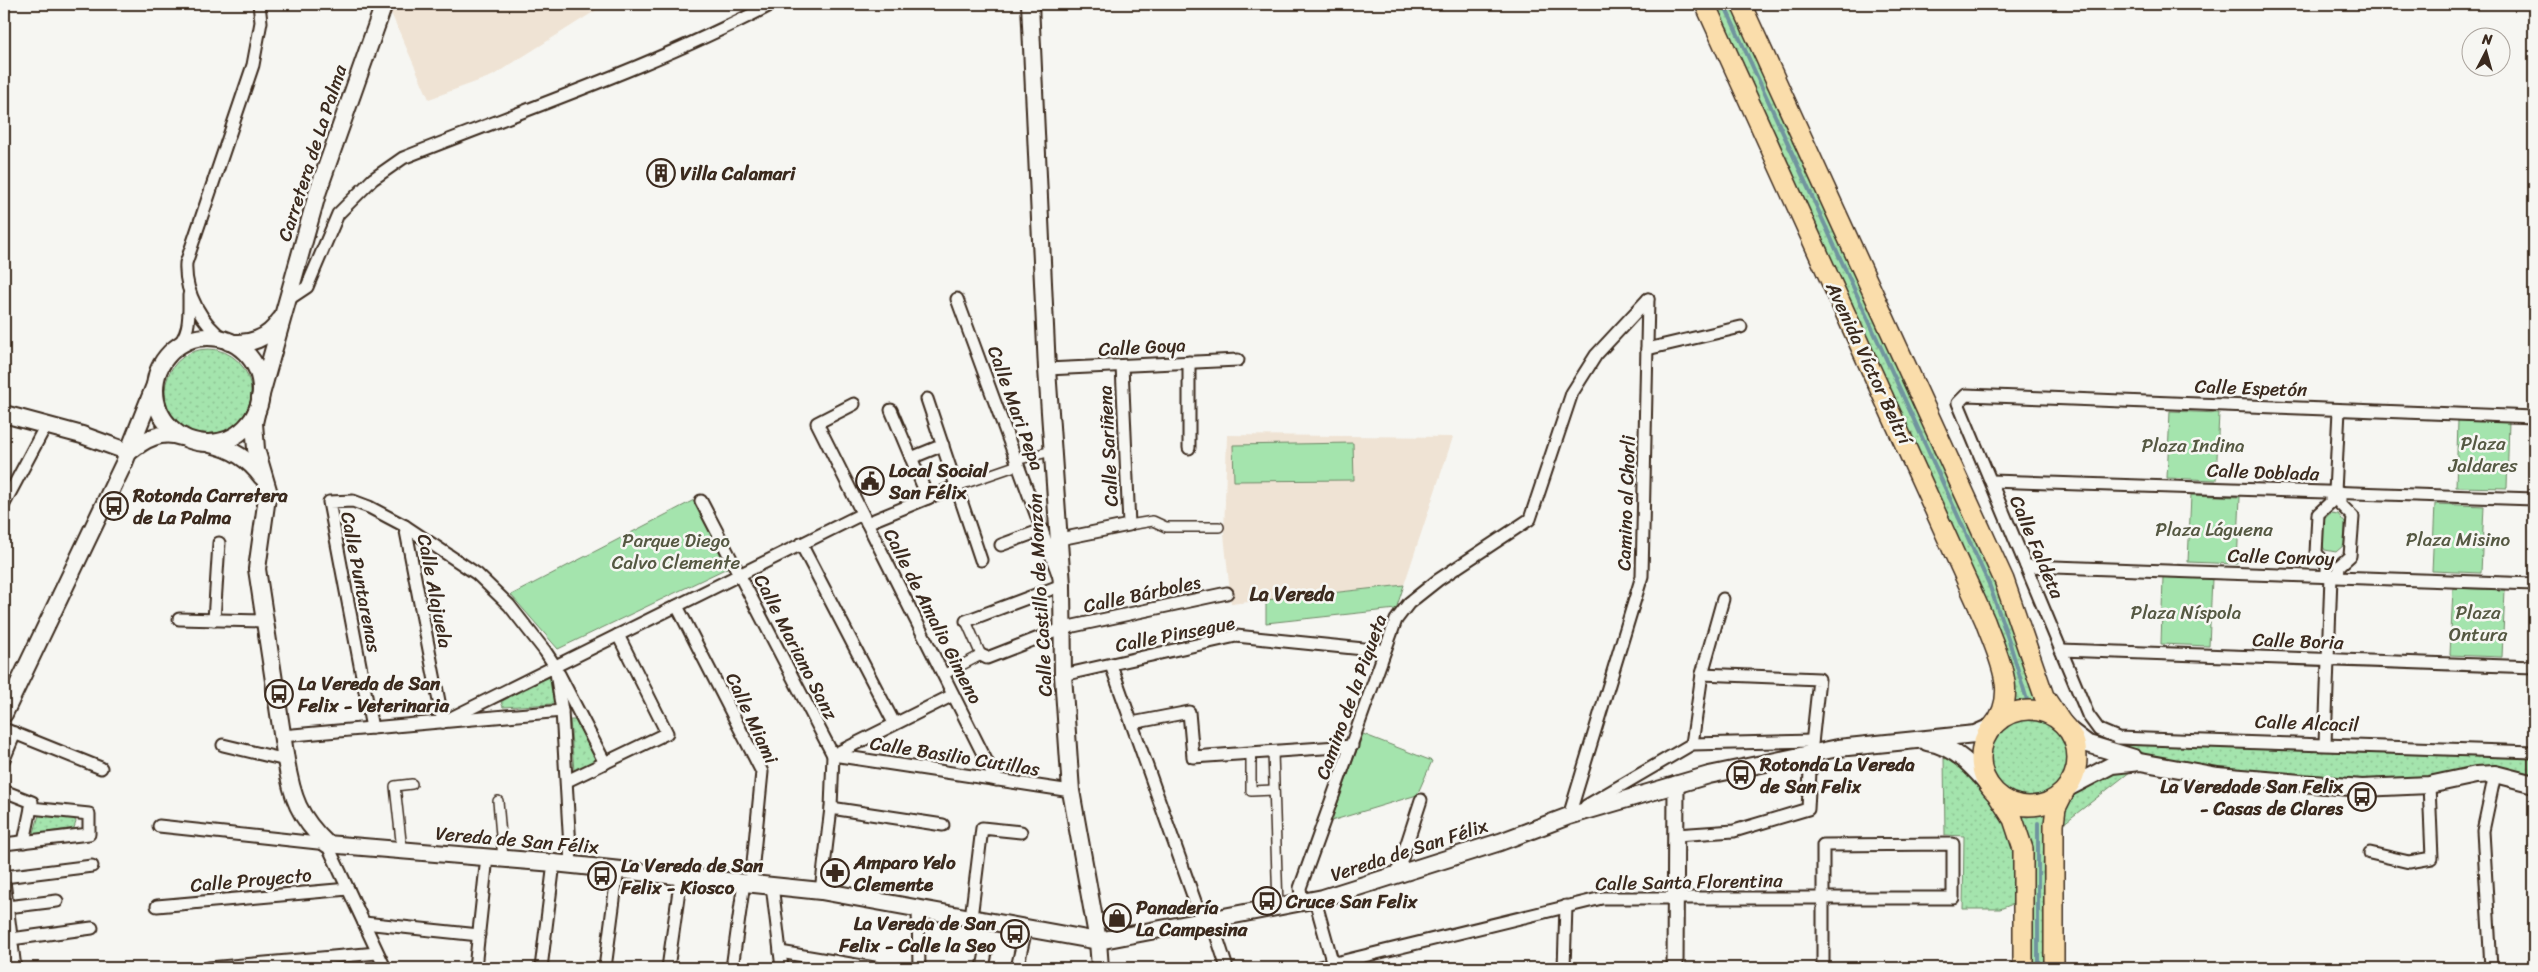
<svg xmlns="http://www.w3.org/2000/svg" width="2538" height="972" viewBox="0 0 2538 972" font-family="Sriracha,sans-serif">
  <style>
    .built { fill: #efe3d4 }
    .green { fill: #a4e4ad; stroke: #708766 }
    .garden { fill: url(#garden-dots); stroke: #708766 }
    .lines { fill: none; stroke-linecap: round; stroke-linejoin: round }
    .stream { stroke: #6f949e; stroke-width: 4 }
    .pedestrian-casing { stroke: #3b2a1e; stroke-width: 12 }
    .minor-casing { stroke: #3b2a1e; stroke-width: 15 }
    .tertiary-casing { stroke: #3b2a1e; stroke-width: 19 }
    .secondary-casing { stroke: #3b2a1e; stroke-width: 20 }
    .primary-casing { stroke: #3b2a1e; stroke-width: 22 }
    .pedestrian { stroke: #f6f6f2; stroke-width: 9 }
    .minor { stroke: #f6f6f2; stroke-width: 11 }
    .tertiary { stroke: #f6f6f2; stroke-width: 15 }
    .secondary { stroke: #f6f6f2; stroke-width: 16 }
    .primary { stroke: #faddab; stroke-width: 19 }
    .labels { text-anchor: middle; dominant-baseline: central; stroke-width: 5; stroke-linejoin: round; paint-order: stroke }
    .street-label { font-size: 19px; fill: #3b2a1e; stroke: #f6f6f2 }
    .poi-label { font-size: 19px; font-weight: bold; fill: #3b2a1e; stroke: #f6f6f2; text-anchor: start }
    .park-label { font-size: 19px; fill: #555842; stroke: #f6f6f2 }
    .neighbourhood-label { font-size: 20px; font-weight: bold; fill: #3b2a1e; stroke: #f6f6f2 }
  </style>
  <defs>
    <pattern id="garden-dots" width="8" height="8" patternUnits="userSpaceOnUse" patternTransform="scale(1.25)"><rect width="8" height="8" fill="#a4e4ad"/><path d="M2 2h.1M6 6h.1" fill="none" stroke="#8ec494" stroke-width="1.8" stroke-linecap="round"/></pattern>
  </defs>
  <rect width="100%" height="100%" fill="#f6f6f2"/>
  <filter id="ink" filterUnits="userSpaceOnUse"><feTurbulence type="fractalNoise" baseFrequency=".02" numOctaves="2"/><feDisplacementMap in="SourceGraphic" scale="10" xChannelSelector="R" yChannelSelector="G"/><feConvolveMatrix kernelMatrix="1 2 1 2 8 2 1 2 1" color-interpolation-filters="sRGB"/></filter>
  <g filter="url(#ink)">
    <g class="built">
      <path d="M387 4H606L492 76 429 99Z"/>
      <path d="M1227 435 1453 437 1404 585 1231 604 1224 534Z"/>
    </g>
    <g class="green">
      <path d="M2170 411 2219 413 2216 480 2167 478Z"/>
      <path d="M2458 420 2509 421 2507 488 2456 487Z"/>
      <path d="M1353 443 1354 480 1234 481 1233 445Z"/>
      <path d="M2191 495 2240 497 2237 564 2188 562Z"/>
      <path d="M694 500 727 568 558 649 511 595Z"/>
      <path d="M2435 504 2484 506 2481 573 2432 571Z"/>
      <path d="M2331 513 2338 514 2345 523 2344 545 2336 552 2325 550C2318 539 2320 519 2331 513Z"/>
      <path d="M2163 577 2212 579 2209 646 2161 644Z"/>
      <path d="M1404 585 1396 609 1266 623V600Z"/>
      <path d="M2453 588 2505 590 2502 657 2450 655Z"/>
      <path d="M1363 734 1432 761 1417 795 1331 821Z"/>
    </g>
    <g class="garden">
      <path d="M1705 4H1741L2075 742 2077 757 2073 778 2135 768 2063 824H2054V968H2023V900L2000 909H1963L1964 836 1945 835 1944 757 1951 750 1982 769V746L2007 692Z"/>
      <circle cx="208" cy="392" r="43"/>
      <path d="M547 675 554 679 555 701 552 704 503 707 501 702Z"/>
      <path d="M570 720H575L598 760 574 771Z"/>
      <path d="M2118 738 2534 752V781L2512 777 2362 788 2116 754Z"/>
      <path d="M39 815 74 818 76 822 74 828 36 834 34 833Z"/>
    </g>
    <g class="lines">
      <g class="stream">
        <path d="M1724 4 1989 584 2010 644 2027 700"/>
        <path d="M2038 823V968"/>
      </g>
      <defs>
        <g id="pedestrian">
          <path d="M1016 460 1052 451"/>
          <path d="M957 486 1018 465"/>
          <path d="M1129 525 1153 521 1166 527H1219"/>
          <path d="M943 675 981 655 966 621"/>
          <path d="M1273 752 1278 907"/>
          <path d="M1251 753V791L1274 790"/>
          <path d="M498 801 503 858"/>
          <path d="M402 850 395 786 412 784"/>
        </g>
        <g id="minor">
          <path d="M957 299 1062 585 966 621"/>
          <path d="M286 301 307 287 338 214 373 179 403 158C526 109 654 66 772 4"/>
          <path d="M226 341C202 324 184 293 186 263L253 65 261 22 259 4"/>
          <path d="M174 349C191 335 189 316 189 295"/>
          <path d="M1647 349 1741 327"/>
          <path d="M1189 362V448"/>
          <path d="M1047 369 1238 360"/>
          <path d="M927 399 981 560"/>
          <path d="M854 404 817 423 996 780"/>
          <path d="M891 410 928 498"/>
          <path d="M2534 417 1966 395 1958 403 2088 715 2099 730 2118 738 2534 752"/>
          <path d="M911 458 943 445"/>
          <path d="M1991 481 2534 499"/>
          <path d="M2335 492 2339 410"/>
          <path d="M701 501 833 755 831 808 821 891"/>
          <path d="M4 504 46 425"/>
          <path d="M867 523 957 486"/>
          <path d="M405 526 443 722"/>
          <path d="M1060 539 1129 525 1122 366"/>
          <path d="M801 544 894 723"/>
          <path d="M1001 545 1042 530"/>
          <path d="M2026 566 2534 584"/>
          <path d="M2327 576V565L2316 553 2318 514 2331 502V492"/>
          <path d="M2338 576 2339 566 2350 556 2353 517 2340 504V492"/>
          <path d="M677 606 762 772 751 883"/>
          <path d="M179 619 265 621"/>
          <path d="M214 620 219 543"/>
          <path d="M2061 650 2534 667"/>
          <path d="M981 655 987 658 1064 628 1227 593"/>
          <path d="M1111 665 1202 921"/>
          <path d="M559 674 605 763"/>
          <path d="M1063 675 1236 636 1383 651"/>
          <path d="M443 722 862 514"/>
          <path d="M1132 723 1189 712 1193 757 1352 746"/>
          <path d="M372 728 329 502 353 501 369 507 405 526 477 574 509 605 545 651 555 666 562 711 571 865"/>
          <path d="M4 729 101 768"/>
          <path d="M282 736 562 711"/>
          <path d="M1692 744 1702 674 1723 599"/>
          <path d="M2325 744 2331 576"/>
          <path d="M223 745 286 760"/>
          <path d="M833 755 1071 791"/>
          <path d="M833 755 953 695"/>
          <path d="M4 759 15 733"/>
          <path d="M567 781 667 733 618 635"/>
          <path d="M4 791 32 802 31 808 89 814V834L4 844"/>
          <path d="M1586 806 1692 744 1812 741"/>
          <path d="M831 808 943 825"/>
          <path d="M1569 816 1642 576 1648 299"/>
          <path d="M159 826 327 844 385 968"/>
          <path d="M1676 835 1734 831 1808 809 1811 753 1819 679 1702 674"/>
          <path d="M24 842 31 808"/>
          <path d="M2370 853 2409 862 2432 858 2429 785"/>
          <path d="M1397 874 1421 800"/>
          <path d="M4 877 92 866"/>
          <path d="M4 881 15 968"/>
          <path d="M772 885 782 968"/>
          <path d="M1315 900 1334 968"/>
          <path d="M1302 902 1300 888 1396 620 1409 603 1438 580 1530 519 1572 393 1596 355 1648 299"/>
          <path d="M157 906 348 889"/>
          <path d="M7 907 57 901"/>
          <path d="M918 908 919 968"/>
          <path d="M971 918 982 828 1021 832"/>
          <path d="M1211 919 1227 968"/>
          <path d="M364 923 479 935"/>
          <path d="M11 939 92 928"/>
          <path d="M780 952 874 968"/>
          <path d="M209 968 377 953"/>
          <path d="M475 968 487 857"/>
          <path d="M541 968 554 863"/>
          <path d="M605 968 618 869"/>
          <path d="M668 968 681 876"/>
          <path d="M732 968 744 882"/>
          <path d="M983 968 986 952"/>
          <path d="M1017 968 1026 929"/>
          <path d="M1315 968 1602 898H1953V844L1823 845V968"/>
          <path d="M1564 968 1566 906"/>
          <path d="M2491 968 2483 831 2495 774"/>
        </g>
        <path id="tertiary" d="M1675 968 1676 784"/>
        <g id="secondary">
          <path d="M1030 4 1047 369 1062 585 1063 675 1071 791 1098 941 1100 968"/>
          <circle cx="208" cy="390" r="53"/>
          <path d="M229 342C248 346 269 338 279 321"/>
          <path d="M260 398 318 191 384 4"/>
          <path d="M257 410 254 423 256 449 268 490 257 569 286 760C292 798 299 817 327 844L554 863 821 891 1098 941 1323 898 1500 842 1569 816 1709 775 1838 748 1975 734 1993 726"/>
          <path d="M4 414 82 435 129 452"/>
          <path d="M210 444C233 449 248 459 262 477"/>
          <path d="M129 452C145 439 161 430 181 437"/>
          <path d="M4 714 124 463 155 385"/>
          <path d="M2067 728 2088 744 2134 758"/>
          <path d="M1927 742C1955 746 1974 768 1992 789"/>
          <path d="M2066 789 2112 765 2140 762 2218 776 2362 788 2429 785 2476 775 2495 774 2534 784"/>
        </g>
        <g id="primary">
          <path d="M1705 4 1985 621C1997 655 2020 694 1993 726"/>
          <path d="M1741 4 2004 580 2044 696 2062 723"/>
          <circle cx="2029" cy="758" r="48"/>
          <path d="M1998 796 2013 819 2023 849V968"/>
          <path d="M2054 968V824L2056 808 2064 792"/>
        </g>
      </defs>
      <use href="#pedestrian" class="pedestrian-casing"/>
      <use href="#minor" class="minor-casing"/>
      <use href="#tertiary" class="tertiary-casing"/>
      <use href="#secondary" class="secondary-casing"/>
      <use href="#primary" class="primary-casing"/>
      <use href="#pedestrian" class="pedestrian"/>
      <use href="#minor" class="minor"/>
      <use href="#tertiary" class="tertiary"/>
      <use href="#secondary" class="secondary"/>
      <use href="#primary" class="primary"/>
    </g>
  </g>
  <defs>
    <symbol id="building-ring" viewBox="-11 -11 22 22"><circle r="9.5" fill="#f6f6f2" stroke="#3b2a1e" stroke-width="1.5"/><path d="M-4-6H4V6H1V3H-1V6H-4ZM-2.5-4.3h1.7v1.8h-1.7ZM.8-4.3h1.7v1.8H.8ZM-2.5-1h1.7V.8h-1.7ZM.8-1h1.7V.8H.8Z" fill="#3b2a1e"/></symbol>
    <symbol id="civic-ring" viewBox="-11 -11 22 22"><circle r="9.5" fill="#f6f6f2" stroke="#3b2a1e" stroke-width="1.5"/><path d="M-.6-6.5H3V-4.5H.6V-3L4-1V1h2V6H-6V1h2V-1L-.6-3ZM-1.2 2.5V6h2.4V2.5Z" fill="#3b2a1e"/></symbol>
    <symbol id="bus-ring" viewBox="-11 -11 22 22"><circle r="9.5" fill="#f6f6f2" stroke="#3b2a1e" stroke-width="1.5"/><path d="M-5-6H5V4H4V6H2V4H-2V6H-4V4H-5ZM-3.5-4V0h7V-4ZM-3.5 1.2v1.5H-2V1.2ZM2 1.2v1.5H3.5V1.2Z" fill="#3b2a1e"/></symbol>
    <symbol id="pharmacy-ring" viewBox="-11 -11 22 22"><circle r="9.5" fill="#f6f6f2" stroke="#3b2a1e" stroke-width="1.5"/><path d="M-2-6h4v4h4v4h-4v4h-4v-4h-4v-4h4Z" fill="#3b2a1e"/></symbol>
    <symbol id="shop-ring" viewBox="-11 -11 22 22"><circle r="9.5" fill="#f6f6f2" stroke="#3b2a1e" stroke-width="1.5"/><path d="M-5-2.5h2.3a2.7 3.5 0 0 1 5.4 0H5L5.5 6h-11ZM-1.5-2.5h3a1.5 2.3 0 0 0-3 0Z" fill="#3b2a1e"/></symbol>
  </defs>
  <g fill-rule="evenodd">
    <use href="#building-ring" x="645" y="157" width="32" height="32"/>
    <use href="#civic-ring" x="854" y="465" width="32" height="32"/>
    <use href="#bus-ring" x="98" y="490" width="32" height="32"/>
    <use href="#bus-ring" x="263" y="678" width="32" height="32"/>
    <use href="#bus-ring" x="1725" y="759" width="32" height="32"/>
    <use href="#bus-ring" x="2346" y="781" width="32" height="32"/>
    <use href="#pharmacy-ring" x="819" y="857" width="32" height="32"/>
    <use href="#bus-ring" x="586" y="860" width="32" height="32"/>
    <use href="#bus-ring" x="1251" y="885" width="32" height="32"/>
    <use href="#shop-ring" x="1101" y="902" width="32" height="32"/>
    <use href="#bus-ring" x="999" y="918" width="32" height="32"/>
  </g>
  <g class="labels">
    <g class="street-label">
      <text transform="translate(312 153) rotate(-72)">Carretera de La Palma</text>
      <text transform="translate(1142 347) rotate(-3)">Calle Goya</text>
      <text transform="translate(1869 363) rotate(65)">Avenida Víctor Beltrí</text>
      <text transform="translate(2251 388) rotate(2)">Calle Espetón</text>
      <text transform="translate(1016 408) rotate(70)">Calle Mari Pepa</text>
      <text transform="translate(1108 446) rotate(-93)">Calle Sariñena</text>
      <text transform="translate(2263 472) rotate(2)">Calle Doblada</text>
      <text transform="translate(1626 503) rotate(-88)">Camino al Chorli</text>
      <text transform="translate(2037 547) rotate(67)">Calle Faldeta</text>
      <text transform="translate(2281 557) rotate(2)">Calle Convoy</text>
      <text transform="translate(361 582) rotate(79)">Calle Puntarenas</text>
      <text transform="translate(435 591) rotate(79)">Calle Alajuela</text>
      <text transform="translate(1142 594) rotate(-12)">Calle Bárboles</text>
      <text transform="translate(1040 595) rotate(-93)">Calle Castillo de Monzón</text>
      <text transform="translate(933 616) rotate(63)">Calle de Amalio Gimeno</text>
      <text transform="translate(1175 634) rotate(-11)">Calle Pinsegue</text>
      <text transform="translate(2298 641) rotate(2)">Calle Boria</text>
      <text transform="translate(796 647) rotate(63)">Calle Mariano Sanz</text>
      <text transform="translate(1351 697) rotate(-70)">Camino de la Piqueta</text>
      <text transform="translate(752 718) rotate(65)">Calle Miami</text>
      <text transform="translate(2307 723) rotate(2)">Calle Alcacil</text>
      <text transform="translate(955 756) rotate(9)">Calle Basilio Cutillas</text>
      <text transform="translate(517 840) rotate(5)">Vereda de San Félix</text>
      <text transform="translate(1409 850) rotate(-18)">Vereda de San Félix</text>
      <text transform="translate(251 880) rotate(-5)">Calle Proyecto</text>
      <text transform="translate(1689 882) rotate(-1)">Calle Santa Florentina</text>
    </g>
    <g class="poi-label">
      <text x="680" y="173">Villa Calamari</text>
      <text x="889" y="470">Local Social<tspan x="889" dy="22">San Félix</tspan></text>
      <text x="133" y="495">Rotonda Carretera<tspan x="133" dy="22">de La Palma</tspan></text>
      <text x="298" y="683">La Vereda de San<tspan x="298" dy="22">Felix - Veterinaria</tspan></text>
      <text x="1760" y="764">Rotonda La Vereda<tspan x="1760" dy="22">de San Felix</tspan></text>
      <text x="2343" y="786" text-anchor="end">La Veredade San Felix<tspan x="2343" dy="22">- Casas de Clares</tspan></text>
      <text x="854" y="862">Amparo Yelo<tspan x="854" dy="22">Clemente</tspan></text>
      <text x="621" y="865">La Vereda de San<tspan x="621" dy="22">Felix - Kiosco</tspan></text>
      <text x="1286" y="901">Cruce San Felix</text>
      <text x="1136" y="907">Panadería<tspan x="1136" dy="22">La Campesina</tspan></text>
      <text x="996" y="923" text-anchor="end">La Vereda de San<tspan x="996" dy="22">Felix - Calle la Seo</tspan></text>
    </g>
    <g class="park-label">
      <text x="2483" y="443">Plaza<tspan x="2483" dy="22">Jaldares</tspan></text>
      <text x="2193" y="445">Plaza Indina</text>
      <text x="2214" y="529">Plaza Láguena</text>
      <text x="2458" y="539">Plaza Misino</text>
      <text x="676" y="540">Parque Diego<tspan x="676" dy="22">Calvo Clemente</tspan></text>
      <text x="2186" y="612">Plaza Níspola</text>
      <text x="2478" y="612">Plaza<tspan x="2478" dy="22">Ontura</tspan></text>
    </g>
    <g class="neighbourhood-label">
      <text x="1292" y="594">La Vereda</text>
    </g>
  </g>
  <rect width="2538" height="972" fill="none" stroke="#f6f6f2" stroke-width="20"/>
  <rect x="10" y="10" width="2518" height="952" fill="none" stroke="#3b2a1e" stroke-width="2" filter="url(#ink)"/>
  <g transform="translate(2486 52) rotate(6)"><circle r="24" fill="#f6f6f2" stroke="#aba49d"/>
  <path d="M0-4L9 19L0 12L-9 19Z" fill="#3b2a1e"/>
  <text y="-8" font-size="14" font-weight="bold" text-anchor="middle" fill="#3b2a1e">N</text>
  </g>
</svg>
